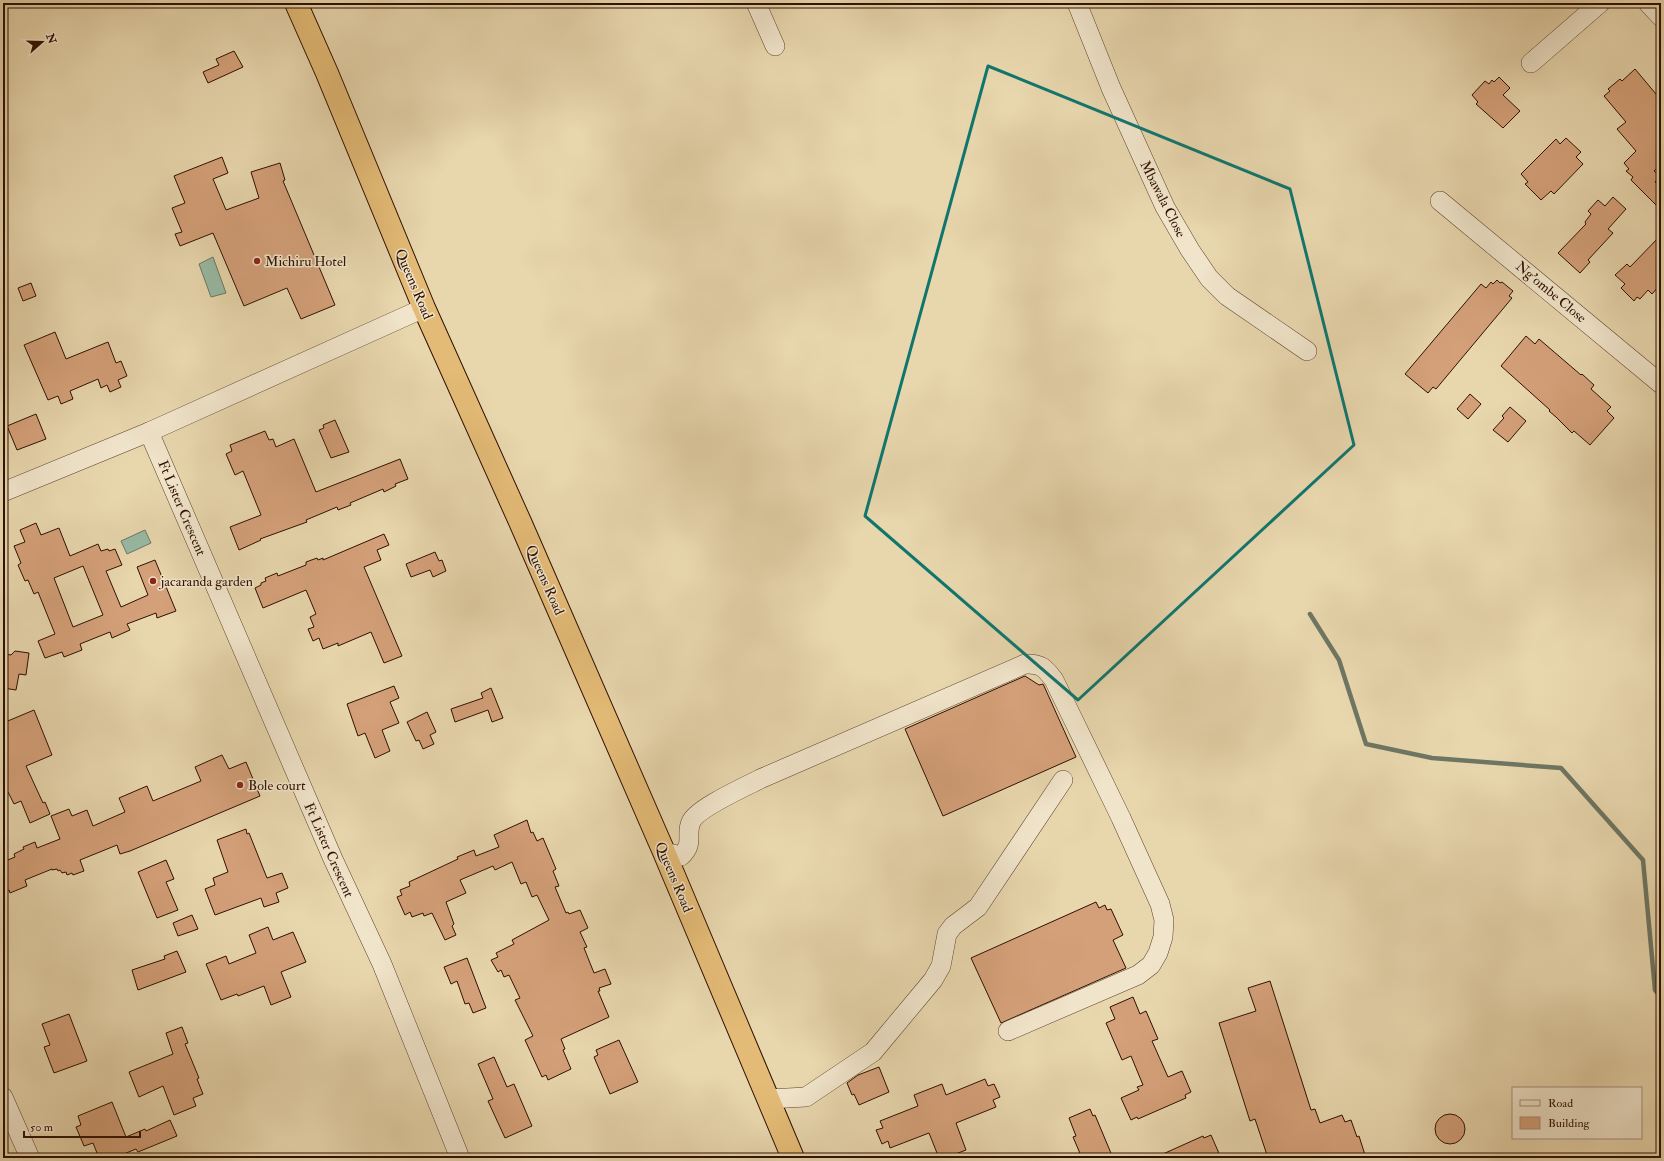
<svg xmlns="http://www.w3.org/2000/svg" width="1664" height="1161" viewBox="0 0 1664 1161" font-family="'IM FELL Double Pica',serif">
  <style>
    .water { fill: #98baa5; stroke: #6e7663 }
    .lines { fill: none; stroke-linecap: round; stroke-linejoin: round }
    .stream { stroke: #6e7663; stroke-width: 4.5 }
    .building { fill: #d4a079; stroke: #2e1000; fill-rule: evenodd }
    .minor-casing { stroke: #5c422b; stroke-width: 20 }
    .highway-casing { stroke: #2e1000; stroke-width: 24 }
    .minor { stroke: #f0e4ca; stroke-width: 19 }
    .highway { stroke: #e4bb76; stroke-width: 22 }
    .marked { fill: none; stroke: #0f766e; stroke-width: 3; stroke-linejoin: round }
    .poi-dot { fill: #8f2418; stroke: #f0e4ca; stroke-width: 1.5 }
    .labels { text-anchor: middle; dominant-baseline: central; stroke-width: 3; stroke-linejoin: round; paint-order: stroke }
    .street-label { font-size: 14px; fill: #2e1000; stroke: #f0e4ca }
    .poi-label { font-size: 14px; fill: #2e1000; stroke: #f0e4ca; text-anchor: start }
  </style>
  <rect width="100%" height="100%" fill="#e8d6ad"/>
  <filter id="stains"><feTurbulence type="fractalNoise" baseFrequency=".005" numOctaves="4"/><feColorMatrix values="0 0 0 0 .2 0 0 0 0 .09 0 0 0 0 .02 0 0 0 .5 -.17"/></filter>
  <radialGradient id="worn" r=".72"><stop offset=".6" stop-color="#630" stop-opacity="0"/><stop offset="1" stop-color="#630" stop-opacity=".3"/></radialGradient>
  <g class="water">
    <path d="M213 257 226 293 211 297 199 264Z"/>
    <path d="M145 530 151 543 127 554 121 541Z"/>
  </g>
  <g class="lines">
    <path class="stream" d="M1310 614 1339 660 1366 744 1432 758 1561 768 1643 860 1655 990 1661 997"/>
  </g>
  <g class="building">
    <path d="M234 51 243 67 208 83 203 72 219 65 216 59Z"/>
    <path d="M1635 69 1661 100V164L1654 171 1660 176 1655 182 1661 188V210L1631 180 1633 177 1626 171 1629 169 1624 163 1636 151 1617 129 1626 122 1604 96 1610 91 1608 89 1620 79 1622 81Z"/>
    <path d="M1499 77 1510 88 1503 95 1520 111 1503 128 1476 104 1478 102 1472 95 1485 81 1489 84 1492 80 1494 82Z"/>
    <path d="M1566 138 1581 152 1576 157 1583 164 1554 194 1551 191 1541 200 1525 184 1528 182 1521 174 1556 139 1560 144Z"/>
    <path d="M222 157 228 173 213 179 226 210 259 198 251 172 280 163 285 180 283 181 335 305 301 319 287 288 244 306 213 233 180 246 175 234 182 232 172 208 185 203 174 176Z"/>
    <path d="M1613 197 1626 209 1608 229 1613 233 1588 260 1590 262 1580 273 1558 253 1586 224 1585 222 1591 214 1588 211 1598 200 1605 206Z"/>
    <path d="M1661 235V284L1652 294 1648 290 1640 299 1637 297 1634 301 1621 288 1625 284 1615 275 1627 264 1630 267Z"/>
    <path d="M1497 280 1500 283 1502 282 1513 291 1509 296 1512 298 1436 389 1433 387 1428 393 1405 374 1481 284 1486 288 1491 282 1493 284Z"/>
    <path d="M31 283 36 296 23 301 18 288Z"/>
    <path d="M55 332 66 359 108 342 116 363 121 361 127 376 118 380 121 387 110 392 107 385 101 388 98 379 70 391 73 399 61 404 58 396 48 400 24 345Z"/>
    <path d="M1526 336 1535 344 1539 339 1581 375 1582 374 1594 385 1591 389 1611 407 1607 411 1614 418 1590 445 1574 431 1572 433 1556 417 1549 411 1550 410 1501 366Z"/>
    <path d="M1470 394 1481 404 1468 419 1457 409Z"/>
    <path d="M1510 407 1526 421 1508 442 1493 430 1504 418 1502 416Z"/>
    <path d="M36 414 46 439 17 450 7 426Z"/>
    <path d="M335 420 349 452 331 458 319 430 324 428 323 425Z"/>
    <path d="M265 431 269 440 273 439 276 447 294 439 316 492 400 459 408 479 395 484 396 486 384 492 383 489 350 503 351 505 338 510 337 507 306 520 307 522 260 539 261 540 239 550 230 527 261 515 243 471 235 475 226 454 232 451 230 445Z"/>
    <path d="M36 523 41 535 59 528 70 556 98 544 101 551 108 549 109 551 115 549 122 565 106 571 121 607 148 595 137 567 155 560 176 611 157 618 156 613 127 624 130 630 112 638 110 632 80 644 82 650 64 657 62 652 45 658 38 641 55 634 38 592 34 594 28 580 25 581 18 565 21 563 14 546 25 542 20 530ZM83 566 103 615 73 627 54 578Z"/>
    <path d="M384 534 389 545 377 550 381 560 364 567 402 656 384 663 371 632 338 646V643L323 649 319 638 313 641 308 629 314 627 310 617 316 614 306 590 263 608 255 588 261 585V583L266 581 265 578 277 573 278 576 306 565V562L317 558 318 560 323 558V560Z"/>
    <path d="M435 552 439 561 442 560 446 571 433 577 430 570 411 577 406 564Z"/>
    <path d="M15 651 29 653 26 675 19 674 16 690 3 688V663L5 654 11 655Z"/>
    <path d="M1025 676 1039 685 1043 684 1044 686 1076 757 943 816 905 729Z"/>
    <path d="M394 686 399 698 390 702 399 723 382 730 390 751 375 758 365 733 358 736 347 704Z"/>
    <path d="M491 688 503 718 492 722 488 710 455 722 451 709 483 698 481 693Z"/>
    <path d="M34 710 52 755 26 766 43 803 45 802 50 814 30 823 21 801 14 804 8 792 3 794V723Z"/>
    <path d="M427 712 436 732 430 735 434 744 423 749 419 740 416 741 407 722Z"/>
    <path d="M222 755 229 769 246 762 260 796 130 851 120 854 117 845 80 860 84 871 73 875 72 873 67 875 66 872 62 873 60 870 58 871 57 869 52 870V869L25 880 27 886 10 893 9 890 3 893V862L15 857 14 854 24 849 23 847 35 842 37 848 60 839 51 816 69 809 72 816 87 810 93 826 125 812 119 798 147 786 153 801 201 781 195 767Z"/>
    <path d="M527 820 531 833 533 832 537 841 543 838 556 869 553 871 559 886 555 887 566 913 568 912 569 914 580 910 588 928 580 932 587 947 584 948 594 973 605 969 611 984 599 988 600 991H598L609 1017 561 1039 565 1049 563 1050 571 1069 548 1080 546 1075 542 1077 525 1040 533 1036 515 1000 520 998 509 975 504 977 501 970 498 972 491 960 498 957 496 953 514 944 512 940 549 920 537 895 532 897 526 882 521 884 512 862 495 870 493 866 460 880 466 893 446 902 454 924 452 926 456 935 445 940 432 913 424 916 423 913 412 917 410 912 405 915 397 897 402 895 400 890 410 886 409 882 458 859 457 857 474 850 476 856 499 847 494 835Z"/>
    <path d="M246 829 247 834 249 833 267 878 282 873 288 888 276 893 279 902 264 907 261 898 215 915 205 889 215 885 213 878 228 872 217 840Z"/>
    <path d="M166 860 174 879 166 882 178 910 157 918 138 872Z"/>
    <path d="M1096 902 1099 908 1105 905 1107 910 1111 909 1123 935 1113 940 1126 968 1001 1023 971 958Z"/>
    <path d="M192 915 198 929 178 936 173 923Z"/>
    <path d="M268 927 273 940 293 932 306 962 281 972 291 997 271 1005 264 986 238 996 237 994 221 1000 206 964 226 956 229 964 256 953 249 935Z"/>
    <path d="M177 951 186 972 138 990 132 970 165 959 164 956Z"/>
    <path d="M467 958 486 1008 473 1013 469 1003 465 1004 457 981 451 984 444 967Z"/>
    <path d="M1270 981 1311 1110 1315 1109 1320 1123 1342 1115 1345 1122 1351 1120 1357 1137 1359 1136 1366 1158H1268L1255 1119 1250 1121 1219 1023 1256 1011 1248 988Z"/>
    <path d="M1133 997 1140 1014 1146 1011 1158 1039 1152 1041 1168 1077 1182 1071 1191 1092 1185 1095 1186 1098 1138 1119 1137 1117 1131 1120 1121 1098 1139 1090 1137 1087 1143 1085 1131 1056 1122 1060 1106 1023 1115 1019 1110 1007Z"/>
    <path d="M69 1014 87 1061 54 1073 44 1047 50 1045 42 1024Z"/>
    <path d="M182 1027 188 1043 185 1044 199 1078 197 1079 203 1094 193 1098 196 1106 174 1115 163 1086 139 1097 129 1072 173 1054 166 1033Z"/>
    <path d="M619 1040 638 1082 610 1094 594 1057 598 1055 596 1050Z"/>
    <path d="M494 1057 507 1087 514 1084 532 1126 505 1138 488 1101 493 1099 478 1064Z"/>
    <path d="M879 1067 889 1092 859 1105 854 1094 852 1095 847 1083 858 1075Z"/>
    <path d="M985 1079 988 1086 994 1084 1000 1097 993 1100 996 1107 956 1123 966 1150 945 1158H939L929 1133 890 1148 888 1141 882 1144 876 1130 883 1128 880 1121 918 1106 914 1095 942 1084 946 1095Z"/>
    <path d="M112 1102 126 1137 145 1129 146 1131 170 1120 177 1136 138 1152 136 1149 114 1158H99L93 1143 84 1146 76 1127 81 1125 78 1116Z"/>
    <path d="M1090 1109 1093 1116 1095 1115 1113 1158H1082L1073 1137 1076 1136 1069 1118Z"/>
    <circle cx="1450" cy="1129" r="15"/>
    <path d="M1211 1135 1221 1158H1154L1203 1136 1204 1138Z"/>
  </g>
  <g class="lines">
    <defs>
      <g id="minor">
        <path d="M756 3 775 46"/>
        <path d="M1077 3 1111 88 1165 207 1190 250 1209 278 1227 296 1307 351"/>
        <path d="M1648 3 1661 17"/>
        <path d="M1531 63 1600 3"/>
        <path d="M1440 201 1661 384"/>
        <path d="M149 432 333 859 382 964 460 1158"/>
        <path d="M3 492 149 432 424 308"/>
        <path d="M664 852 681 856C695 843 685 835 691 822 697 808 745 787 760 779L1025 664C1041 663 1045 668 1054 680L1121 818 1160 904 1164 920 1163 937 1158 953 1151 965 1138 975 1008 1031"/>
        <path d="M3 1097 30 1158"/>
        <path d="M768 1099 806 1097 873 1052 933 980 941 966 947 934 953 926 978 907 1063 780"/>
      </g>
      <path id="highway" d="M296 3 327 73 424 308 521 524 664 852 793 1158"/>
    </defs>
    <use href="#minor" class="minor-casing"/>
    <use href="#highway" class="highway-casing"/>
    <use href="#minor" class="minor"/>
    <use href="#highway" class="highway"/>
  </g>
  <path class="marked" d="M988 66 1290 189 1354 445 1078 700 865 516Z"/>
  <g class="poi-dot">
    <circle cx="257" cy="261" r="4"/>
    <circle cx="153" cy="581" r="4"/>
    <circle cx="240" cy="785" r="4"/>
  </g>
  <g class="labels">
    <g class="street-label">
      <text transform="translate(1163 199) rotate(63)">Mbawala Close</text>
      <text transform="translate(414 284) rotate(67)">Queens Road</text>
      <text transform="translate(1551 292) rotate(40)">Ng'ombe Close</text>
      <text transform="translate(182 508) rotate(67)">Ft Lister Crescent</text>
      <text transform="translate(545 580) rotate(66)">Queens Road</text>
      <text transform="translate(329 850) rotate(66)">Ft Lister Crescent</text>
      <text transform="translate(674 877) rotate(67)">Queens Road</text>
    </g>
    <g class="poi-label">
      <text x="265" y="261">Michiru Hotel</text>
      <text x="161" y="581">jacaranda garden</text>
      <text x="248" y="785">Bole court</text>
    </g>
  </g>
  <rect width="1664" height="1161" fill="none" stroke="#e8d6ad" stroke-width="16"/>
  <rect x="4" y="4" width="1656" height="1153" fill="none" stroke="#2e1000" stroke-width="2"/>
  <rect x="8" y="8" width="1648" height="1145" fill="none" stroke="#2e1000"/>
  <rect x="1512" y="1087" width="130" height="52" fill="#f0e4ca" stroke="#a28f79"/>
  <rect x="1520" y="1100" width="20" height="6" fill="#f0e4ca" stroke="#a28f79"/>
  <text x="1548" y="1107" font-size="12" fill="#2e1000">Road</text>
  <rect x="1520" y="1117" width="20" height="12" fill="#d4a079" stroke="#a28f79"/>
  <text x="1548" y="1127" font-size="12" fill="#2e1000">Building</text>
  <g transform="translate(42 42) rotate(70)" stroke="#f0e4ca" stroke-width="3" paint-order="stroke">
  <path d="M0-3L7 15L0 10L-7 15Z" fill="#2e1000"/>
  <text y="-6" font-size="11" font-weight="bold" text-anchor="middle" fill="#2e1000">N</text>
  </g>
  <path d="M24 1131v6h116v-6" fill="none" stroke="#2e1000" stroke-width="2"/>
  <text x="30" y="1131" font-size="12" fill="#2e1000" stroke="#f0e4ca" stroke-width="3" paint-order="stroke">50 m</text>
  <rect width="100%" height="100%" filter="url(#stains)"/>
  <rect width="100%" height="100%" fill="url(#worn)"/>
</svg>
